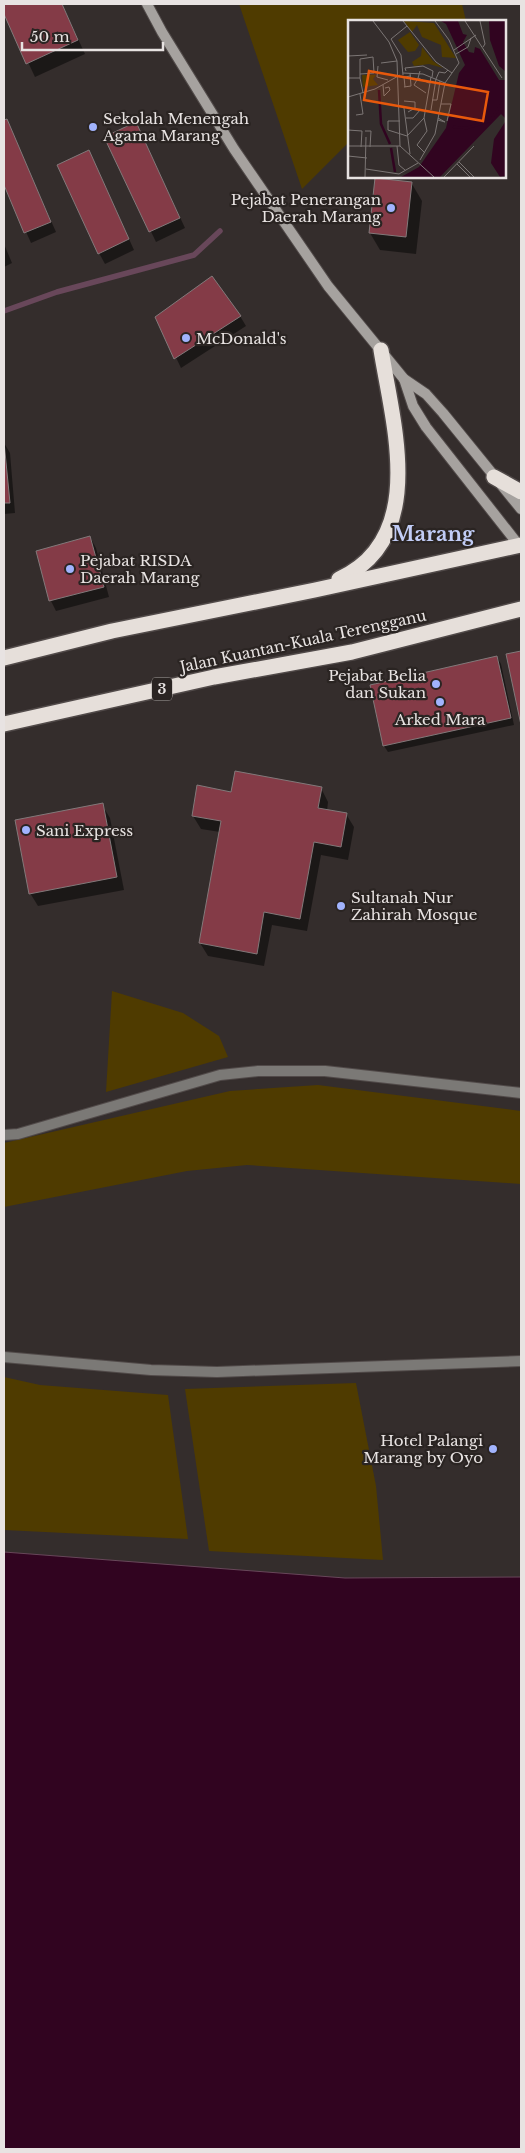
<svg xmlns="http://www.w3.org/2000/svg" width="525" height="2153" viewBox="0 0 525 2153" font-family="'Libre Baskerville',serif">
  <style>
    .green { fill: #4f3b00 }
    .water { fill: #310420; stroke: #68475a }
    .shadow { fill: #0007 }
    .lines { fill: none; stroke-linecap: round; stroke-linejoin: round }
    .stream { stroke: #68475a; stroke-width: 5.5 }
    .building { fill: #843b47; stroke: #82797a }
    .street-casing { stroke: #514a49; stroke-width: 12 }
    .secondary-casing { stroke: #514a49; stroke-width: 12 }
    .highway-casing { stroke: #514a49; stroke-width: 18 }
    .street { stroke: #7b7976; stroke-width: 10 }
    .secondary { stroke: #a6a29f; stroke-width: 10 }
    .highway { stroke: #e6dfda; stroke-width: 15 }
    .poi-dot { fill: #a1b3fd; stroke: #2a2422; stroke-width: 2 }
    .labels { text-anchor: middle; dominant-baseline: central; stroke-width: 4.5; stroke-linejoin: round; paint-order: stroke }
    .shield { fill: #2a2422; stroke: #afaaa8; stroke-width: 1 }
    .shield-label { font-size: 14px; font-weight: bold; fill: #e8e3e2 }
    .poi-label { font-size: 15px; fill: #e8e3e2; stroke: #2a2422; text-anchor: start }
    .street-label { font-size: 15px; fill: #e8e3e2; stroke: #2a2422 }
    .district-label { font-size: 20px; font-weight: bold; fill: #c1ccf6; stroke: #2a2422 }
    .inset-river { fill: none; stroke: #310420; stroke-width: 2.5 }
    .inset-road { fill: none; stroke: #7c7675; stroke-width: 1 }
    .view { fill: #e8590c; fill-opacity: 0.15; stroke: #e8590c; stroke-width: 2.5 }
    .inset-edge { fill: none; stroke: #e8e3e2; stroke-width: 2.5 }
  </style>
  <rect width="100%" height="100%" fill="#342d2c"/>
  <g class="green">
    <path d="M239 4H462L466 21H349V142L302 189Z"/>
    <path d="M112 991 183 1013 219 1036 228 1057 106 1092Z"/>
    <path d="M318 1085 521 1111V1184L247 1165 187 1171 4 1207V1143L230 1091Z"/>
    <path d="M4 1377 40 1385 168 1395 188 1539 4 1530Z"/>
    <path d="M356 1383 376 1486 383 1560 209 1551 185 1389Z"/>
  </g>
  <path class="water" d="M4 1552 345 1578 521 1577V2149H4Z"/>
  <g class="shadow">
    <path d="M4 4H62L85 54 35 77 4 11Z"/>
    <path d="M6 120 56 232 31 243 4 182V121Z"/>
    <path d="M141 134 185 228 156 242 106 138Z"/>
    <path d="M94 162 134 250 105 264 99 253Z"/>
    <path d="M412 184 422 201 416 254 380 250 370 233Z"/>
    <path d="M4 244 12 263 4 267Z"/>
    <path d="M240 316 246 326 181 368 157 318Z"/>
    <path d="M4 443 10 453 15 513 4 514Z"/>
    <path d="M90 537 96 548 109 597 56 611 51 601 37 552Z"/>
    <path d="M521 652V719L507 655Z"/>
    <path d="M497 657 501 664 514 725 388 752 384 746Z"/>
    <path d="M321 788 328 802 327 811 346 814 354 827 348 860 321 855 307 931 272 925 264 966 208 956 200 943 220 832 201 829 193 816 232 793Z"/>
    <path d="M102 805 110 818 124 890 38 906 30 893Z"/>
  </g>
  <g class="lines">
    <path class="stream" d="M4 311 57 292 194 255 220 231"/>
  </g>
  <g class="building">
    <path d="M4 4H62L78 40 26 64 4 14Z"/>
    <path d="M7 119 51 222 24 233 4 185V120Z"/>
    <path d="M136 122 180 218 149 232 104 137Z"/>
    <path d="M89 150 129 239 98 254 57 165Z"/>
    <path d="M375 178 412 182 406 237 369 233Z"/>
    <path d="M212 276 241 316 174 359 155 317Z"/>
    <path d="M4 442 10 503H4Z"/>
    <path d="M90 536 104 587 49 601 36 551Z"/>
    <path d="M521 651V725L506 654Z"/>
    <path d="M497 656 511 718 383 746 370 685Z"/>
    <path d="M235 771 322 787 318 808 347 813 341 847 314 842 300 919 264 912 257 954 199 943 221 821 192 816 197 785 231 792Z"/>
    <path d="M103 803 117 877 29 894 15 820Z"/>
  </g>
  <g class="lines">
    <defs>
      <g id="street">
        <path d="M4 1135 18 1134 220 1075 258 1071H325L521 1093"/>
        <path d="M4 1357 151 1370 217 1372 521 1361"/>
      </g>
      <g id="secondary">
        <path d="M147 4 162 32 234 149 328 286 404 379 426 394 443 413 521 509"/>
        <path d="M404 379 413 406 426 427 521 548"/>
      </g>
      <g id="highway">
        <path d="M494 477 521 492"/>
        <path d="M339 579C428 539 393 424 381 350"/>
        <path d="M4 658 112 631 315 590 521 545"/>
        <path d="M4 724 214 677 352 652 521 609"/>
      </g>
    </defs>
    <use href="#street" class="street-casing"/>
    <use href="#secondary" class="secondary-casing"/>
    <use href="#highway" class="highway-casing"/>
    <use href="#street" class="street"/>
    <use href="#secondary" class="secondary"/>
    <use href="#highway" class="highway"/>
  </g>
  <g class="poi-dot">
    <circle cx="93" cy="127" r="5"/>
    <circle cx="391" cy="208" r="5"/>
    <circle cx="186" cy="338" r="5"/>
    <circle cx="70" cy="569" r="5"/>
    <circle cx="436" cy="684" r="5"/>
    <circle cx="440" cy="702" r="5"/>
    <circle cx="26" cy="830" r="5"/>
    <circle cx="341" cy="906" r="5"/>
    <circle cx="493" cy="1449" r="5"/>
  </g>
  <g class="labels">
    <rect class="shield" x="152" y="677.5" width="20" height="23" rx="4"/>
    <g class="shield-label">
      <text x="162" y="689">3</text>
    </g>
    <g class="poi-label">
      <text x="103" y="118">Sekolah Menengah<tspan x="103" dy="17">Agama Marang</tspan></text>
      <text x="381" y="199" text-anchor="end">Pejabat Penerangan<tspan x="381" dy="17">Daerah Marang</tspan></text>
      <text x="196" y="338">McDonald's</text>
      <text x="80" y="560">Pejabat RISDA<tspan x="80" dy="17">Daerah Marang</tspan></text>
      <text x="426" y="675" text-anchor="end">Pejabat Belia<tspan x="426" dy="17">dan Sukan</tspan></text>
      <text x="440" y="719" text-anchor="middle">Arked Mara</text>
      <text x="36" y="830">Sani Express</text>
      <text x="351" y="897">Sultanah Nur<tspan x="351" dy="17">Zahirah Mosque</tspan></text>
      <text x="483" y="1440" text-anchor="end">Hotel Palangi<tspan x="483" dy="17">Marang by Oyo</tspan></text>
    </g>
    <g class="street-label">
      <text transform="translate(303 641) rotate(-12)">Jalan Kuantan-Kuala Terengganu</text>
    </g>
    <g class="district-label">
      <text x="433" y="534">Marang</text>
    </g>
  </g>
  <g transform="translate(348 20)">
    <rect width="158" height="158" fill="#342d2c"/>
    <path d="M56 1 86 3 108 38 94 37 93 25 74 17 69 5 64 12ZM62 12 71 25 67 31 60 32 50 20ZM74 27 85 41 95 48 81 44 66 46 64 42 73 36ZM14 55H28L25 59 30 65 15 67Z" fill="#4f3b00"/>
    <path d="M93 1H110L115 14 119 15 115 22 121 32 126 33 127 27 132 29 151 60H157V98L153 94 92 157H53L71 147 98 108 111 53 117 45 98 4ZM141 1H157V51L151 46 142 20ZM157 102V156L152 157 143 143 146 119Z" fill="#310420"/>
    <path class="inset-river" d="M31 70 33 104 42 124M105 107 119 108 142 101 158 77M43 128 47 152"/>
    <path class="inset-road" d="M25 1 41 22 49 41 52 126 86 157M55 1 88 42 104 53M117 1 154 58M132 1 137 24 135 27M43 19 59 6M43 19 53 35 55 55M106 30 128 15M108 34 120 27 123 18M0 36 19 35M33 43 49 41M30 46 29 57 40 60M58 51 57 48 75 46 85 51 84 57M72 51 70 58 81 63M55 53 75 54 97 63M12 54 26 53 25 37 12 39V58M0 58H12L15 73M70 58 66 65 78 73M88 59 91 52 97 53 100 50M35 65 36 76 42 70 41 67 37 68M56 67 63 66 62 53M57 67 56 57 63 56M0 77 27 69 52 55M84 80H89L92 61M56 81 67 82V88L60 92M93 84H103L99 101M56 88 62 134M83 90 88 59M8 95 15 94 12 74M58 98H65L73 89M76 98 79 111 69 125 77 133M90 100 97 102 90 98M52 101H40V110L59 116 76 98 83 57M0 110 14 111 13 127M17 111H23L22 127M0 126H52M49 126 51 145 57 150M0 136 19 138M72 140 87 114 97 63 111 43 101 20 87 1M111 142 126 157M109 144 122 157M18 149 51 154 70 143M17 157 18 117M96 157 126 126"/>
    <path class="view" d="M21 51 140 72 135 101 16 80Z"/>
    <rect width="158" height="158" class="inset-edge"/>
  </g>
  <rect width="525" height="2153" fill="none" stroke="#e8e3e2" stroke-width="10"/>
  <path d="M22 42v8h141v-8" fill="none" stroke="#e8e3e2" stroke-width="2.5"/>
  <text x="30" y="42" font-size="15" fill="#e8e3e2" stroke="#2a2422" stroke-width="4" paint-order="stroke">50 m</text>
</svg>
